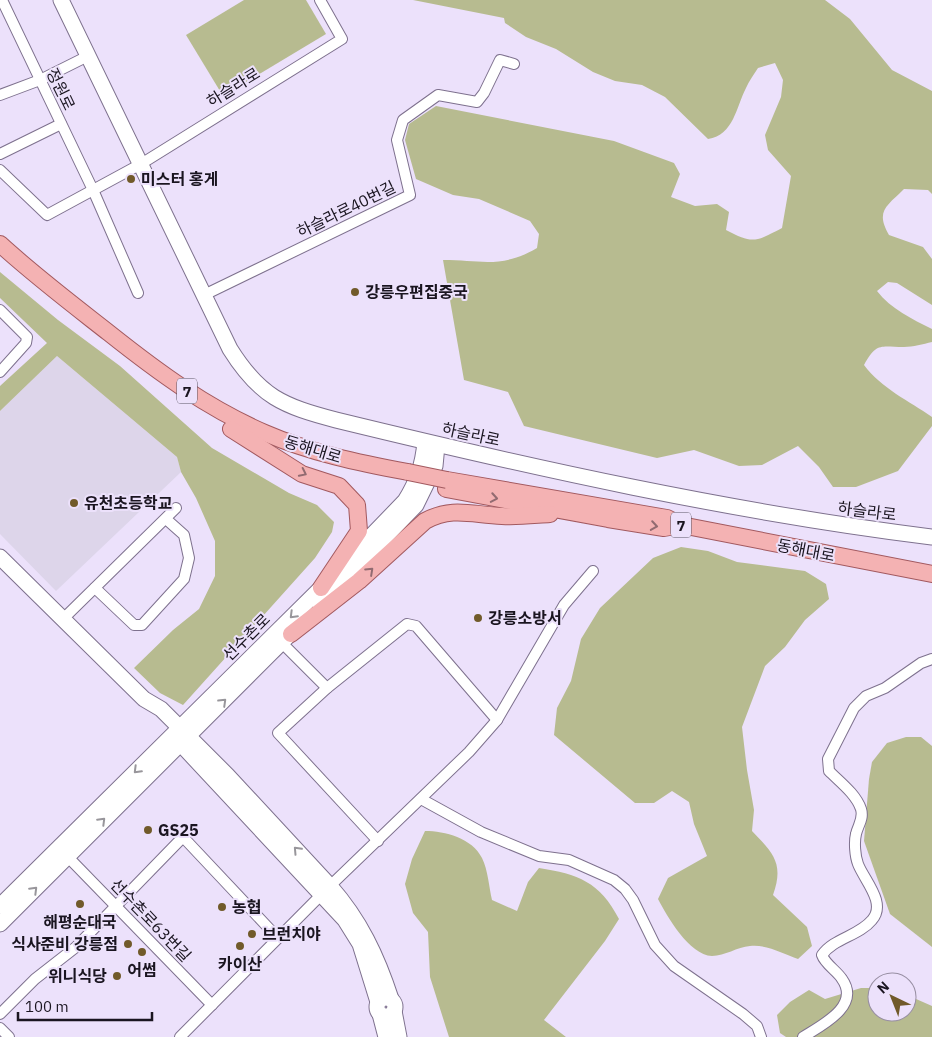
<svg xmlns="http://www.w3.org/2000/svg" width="932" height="1037" viewBox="0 0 932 1037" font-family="'IBM Plex Sans','Noto Sans KR',sans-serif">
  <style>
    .education { fill: #ddd5ea }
    .green { fill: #b7bb90 }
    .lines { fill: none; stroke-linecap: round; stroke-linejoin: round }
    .street-casing { stroke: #7e718e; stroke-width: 12 }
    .secondary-casing { stroke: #7e718e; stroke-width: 17 }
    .primary-casing { stroke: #a2595f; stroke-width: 18 }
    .street { stroke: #fff; stroke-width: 10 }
    .secondary { stroke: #fff; stroke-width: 15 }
    .primary { stroke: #f4b2b3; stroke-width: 16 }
    .primary-bridge-casing { stroke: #a2595f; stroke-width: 18; stroke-linecap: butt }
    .primary-bridge { stroke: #f4b2b3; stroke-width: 16 }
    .oneway { stroke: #926b71 }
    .oneway2 { stroke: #98969b }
    .poi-dot { fill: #715a2a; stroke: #ece1fb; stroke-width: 2 }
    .labels { text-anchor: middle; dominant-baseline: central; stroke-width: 4; stroke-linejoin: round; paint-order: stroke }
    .shield { fill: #ece1fb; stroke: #595262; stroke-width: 1 }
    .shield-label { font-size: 15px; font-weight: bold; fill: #1a1520 }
    .street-label { font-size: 16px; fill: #1a1520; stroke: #ece1fb }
    .poi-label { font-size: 16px; font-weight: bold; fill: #1a1520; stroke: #ece1fb; text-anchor: start }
  </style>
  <rect width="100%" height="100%" fill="#ece1fb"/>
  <path class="education" d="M57 356 177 457 181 472 56 591 0 534V411Z"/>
  <g class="green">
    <path d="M244 0H306L326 34 223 96 186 35Z"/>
    <path d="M413 0H825L850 19 892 70 932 91V194L928 190 904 189C887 206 875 211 889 235L923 247 932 259V305L897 283 888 282 877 291C891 309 912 319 932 329V342C923 344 913 347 904 347 880 347 877 342 864 365 881 388 909 401 932 417V426L898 471 856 487H833L819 467 798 446 762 465 739 466 694 450 657 458 524 426 508 392 464 380 443 260C481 260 501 269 537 248L539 234 530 221 479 199 453 195 416 179 405 140 409 124 436 106 614 141 674 163 680 174 671 197 695 206 717 204 729 212 726 230C753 244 755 242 782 228L791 176 768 150 765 135 781 97 783 80 775 63 758 68C754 74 749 81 746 88 736 107 734 135 708 139L665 97 642 85 615 81 593 72 556 49 526 37 505 23 504 18Z"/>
    <path d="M0 272 58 320 120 366 212 448 289 493 317 505 334 522 332 532 315 558 183 705 160 693 134 668 173 630 199 609 215 576V541L196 498 181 472 177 457 57 356 0 411V386L47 343 0 298Z"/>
    <path d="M681 547 708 551 737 562 805 571 826 584 829 599 805 620 785 647 765 666 742 727 747 770 754 810 752 831C774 854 784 864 773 895L807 927 812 946 798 959C784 954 766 944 750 946 737 947 725 956 712 956 689 955 667 916 658 899L668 878 707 856 694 824 689 802 672 791 654 803H635L554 735 557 708 571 681 581 639 600 608 653 558Z"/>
    <path d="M906 737H921L932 746V947L890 914 864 841 869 779 872 762 887 743Z"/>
    <path d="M425 831C445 831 472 838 482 858 488 870 489 887 492 900L517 911 528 882 539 868C578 874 600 882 619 919L605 941 544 1020 566 1037H449L430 977 428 932 413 913 405 884 412 859Z"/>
    <path d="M861 988H877V1012H907V995L932 1006V1037H786L780 1033 777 1015 790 1002 809 990 825 999Z"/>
  </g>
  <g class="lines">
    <defs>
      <g id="street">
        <path d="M2 0 93 190 138 293"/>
        <path d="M0 95 40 80 88 56"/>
        <path d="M0 154 61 124"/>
        <path d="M0 170 47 215 141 164 342 39 320 0"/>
        <path d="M204 295 410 195 397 140 403 120 438 95 477 102 484 93 500 60 514 64"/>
        <path d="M0 310 27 337 26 343 0 372"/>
        <path d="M95 588 134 625H142L184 579 189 558 184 535 166 519"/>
        <path d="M63 619 176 508"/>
        <path d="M283 644 327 688"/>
        <path d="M421 799 481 832 539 856 569 860 614 880 625 889 633 900 655 945 674 966 743 1014 757 1026 761 1037"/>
        <path d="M378 841 278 733 327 688 407 624 416 626 497 720"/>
        <path d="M67 856 212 1005"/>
        <path d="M330 886 469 752 497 720 564 605 593 571"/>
        <path d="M0 1014 35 979 76 947 183 837 278 938"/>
        <path d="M0 1028 9 1037"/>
        <path d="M180 1037 322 894"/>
        <path d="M803 1037C822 1025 861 1006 842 979 837 971 825 964 822 955 834 938 859 936 872 920 887 903 864 880 858 864 855 856 854 842 856 834 858 825 864 819 861 809 856 794 840 782 829 771L828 759 854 708 866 696 885 688 921 663 932 659"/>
      </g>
      <g id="secondary">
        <path d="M61 0 230 349C260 397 283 406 336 420 533 468 731 512 932 537"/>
        <path d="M0 557 144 699 161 709 228 776 330 886C360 920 377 956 391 999"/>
        <path d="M320 604 416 505 435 466 437 445"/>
        <path d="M178 741 345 920 360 944 378 1002"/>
        <path d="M0 906 321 588 405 501C417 482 423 465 425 442"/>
        <path d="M0 924 298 626"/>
        <circle cx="386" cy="1007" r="9"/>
        <path d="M394 1011 399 1037"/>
        <path d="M380 1014 386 1037"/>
      </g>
      <g id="primary">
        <path d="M0 244C35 276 72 304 109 333 158 372 207 408 265 433 311 453 359 463 408 472"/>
        <path d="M231 429 302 474 339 486 357 505 359 531 321 588"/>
        <path d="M446 489 608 519 664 528 681 525 667 518 447 480"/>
        <path d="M681 525 932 574"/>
        <path d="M291 634 359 581 425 521C453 506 472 515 502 516 518 517 534 515 550 514"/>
      </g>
    </defs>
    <use href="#street" class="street-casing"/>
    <use href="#secondary" class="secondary-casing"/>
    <use href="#primary" class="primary-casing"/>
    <use href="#street" class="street"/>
    <use href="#secondary" class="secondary"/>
    <use href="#primary" class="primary"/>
    <defs>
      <path id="primary-bridge" d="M408 472 447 480"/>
    </defs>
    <use href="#primary-bridge" class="primary-bridge-casing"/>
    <use href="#primary-bridge" class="primary-bridge"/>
  </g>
  <defs><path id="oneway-chevron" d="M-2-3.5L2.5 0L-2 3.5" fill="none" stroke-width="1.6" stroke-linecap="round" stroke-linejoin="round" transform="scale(1.25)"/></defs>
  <g class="oneway">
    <use href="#oneway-chevron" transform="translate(303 473) rotate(26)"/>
    <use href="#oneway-chevron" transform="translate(494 498) rotate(10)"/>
    <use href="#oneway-chevron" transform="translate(654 526) rotate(9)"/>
    <use href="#oneway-chevron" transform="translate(370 571) rotate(-43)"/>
  </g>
  <g class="oneway2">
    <use href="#oneway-chevron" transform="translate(293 615) rotate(135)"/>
    <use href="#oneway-chevron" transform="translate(223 702) rotate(-44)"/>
    <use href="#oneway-chevron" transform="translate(137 770) rotate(135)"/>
    <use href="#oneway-chevron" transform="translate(102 821) rotate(-45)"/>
    <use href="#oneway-chevron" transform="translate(297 850) rotate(-133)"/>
    <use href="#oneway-chevron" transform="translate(34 890) rotate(-45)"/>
  </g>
  <g class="poi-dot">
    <circle cx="131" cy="179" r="5"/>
    <circle cx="355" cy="292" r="5"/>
    <circle cx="74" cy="503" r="5"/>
    <circle cx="478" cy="618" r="5"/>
    <circle cx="148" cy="830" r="5"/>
    <circle cx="80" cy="904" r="5"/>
    <circle cx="222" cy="907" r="5"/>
    <circle cx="252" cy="934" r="5"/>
    <circle cx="128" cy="944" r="5"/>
    <circle cx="240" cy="946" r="5"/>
    <circle cx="142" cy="952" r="5"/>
    <circle cx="117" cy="976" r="5"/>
  </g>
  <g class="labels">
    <g class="shield">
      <rect x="177" y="378.5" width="20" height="25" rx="4"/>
      <rect x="671" y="512.5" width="20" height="25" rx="4"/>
    </g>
    <g class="shield-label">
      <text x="187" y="391">7</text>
      <text x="681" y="525">7</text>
    </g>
    <g class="street-label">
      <text transform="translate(233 87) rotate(-32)">하슬라로</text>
      <text transform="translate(61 89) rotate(64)">정원로</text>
      <text transform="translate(346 209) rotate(-26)">하슬라로40번길</text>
      <text transform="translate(471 434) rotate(12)">하슬라로</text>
      <text transform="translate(313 449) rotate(17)">동해대로</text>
      <text transform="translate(867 511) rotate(7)">하슬라로</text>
      <text transform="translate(806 550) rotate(11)">동해대로</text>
      <text transform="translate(246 637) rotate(-45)">선수촌로</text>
      <text transform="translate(151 920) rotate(46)">선수촌로63번길</text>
    </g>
    <g class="poi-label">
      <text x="141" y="179">미스터 홍게</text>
      <text x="365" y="292">강릉우편집중국</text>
      <text x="84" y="503">유천초등학교</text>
      <text x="488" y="618">강릉소방서</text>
      <text x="158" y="830">GS25</text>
      <text x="232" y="907">농협</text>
      <text x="80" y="922" text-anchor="middle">해평순대국</text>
      <text x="262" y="934">브런치야</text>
      <text x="118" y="944" text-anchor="end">식사준비 강릉점</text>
      <text x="240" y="964" text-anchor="middle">카이산</text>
      <text x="142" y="970" text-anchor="middle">어썸</text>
      <text x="107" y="976" text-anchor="end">위니식당</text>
    </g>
  </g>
  <g transform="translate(892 997) rotate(317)"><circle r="24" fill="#ece1fb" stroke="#988fa3"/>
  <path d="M0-4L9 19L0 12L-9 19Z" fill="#715a2a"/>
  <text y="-8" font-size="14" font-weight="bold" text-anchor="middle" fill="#1a1520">N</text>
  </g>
  <path d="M18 1012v8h134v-8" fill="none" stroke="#1a1520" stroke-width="2.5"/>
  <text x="25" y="1012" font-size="15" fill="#1a1520" stroke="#ece1fb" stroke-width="4" paint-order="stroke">100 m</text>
</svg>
